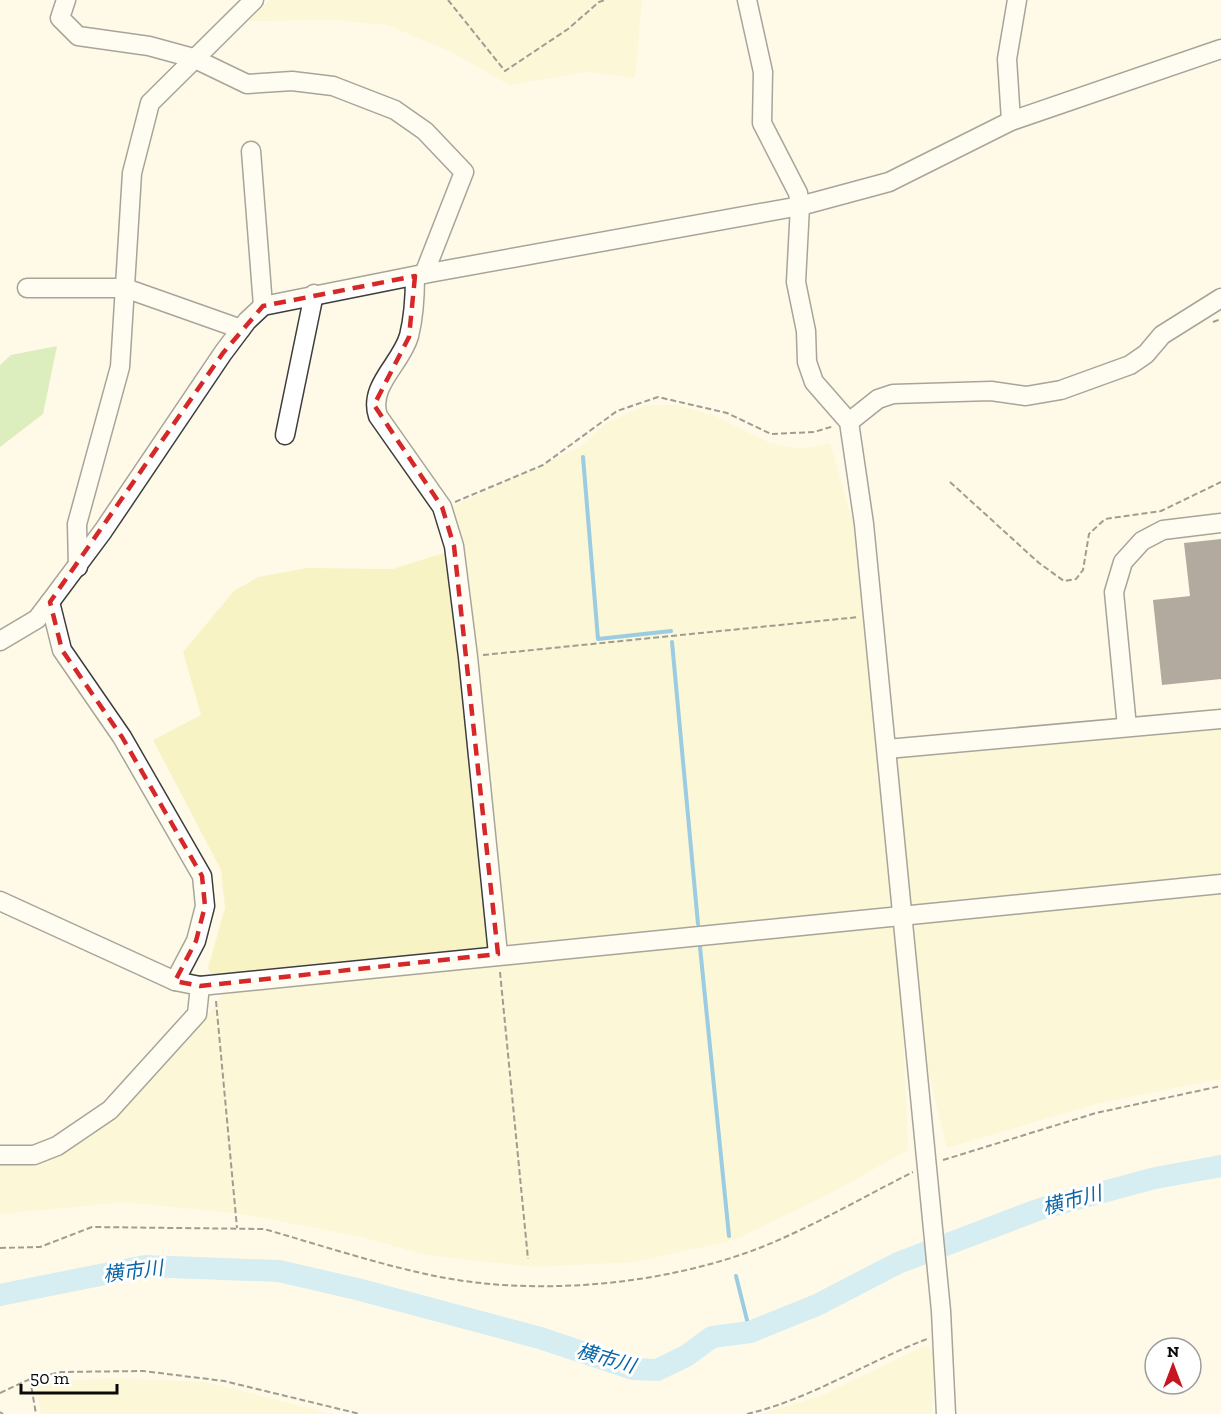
<svg xmlns="http://www.w3.org/2000/svg" width="1221" height="1414" viewBox="0 0 1221 1414" font-family="'Zilla Slab','Noto Sans JP',serif">
  <style>
    .farmland { fill: #f8f3c4 }
    .forest { fill: #b2df8b }
    .lines { fill: none; stroke-linecap: round; stroke-linejoin: round }
    .stream { stroke: #2596db; stroke-width: 4 }
    .river { stroke: #a5defd; stroke-width: 22 }
    .building { fill: #544b45 }
    .minor-casing { stroke: #3d3d3d; stroke-width: 21 }
    .path { stroke: #2c2c2c; stroke-width: 2; stroke-dasharray: 6 3; stroke-linecap: butt }
    .minor { stroke: #fff; stroke-width: 18 }
    .marked { fill: none; stroke: #d62828; stroke-width: 4.5; stroke-dasharray: 12 8; stroke-linejoin: round }
    .labels { text-anchor: middle; dominant-baseline: central; stroke-width: 6; stroke-linejoin: round; paint-order: stroke }
    .water-label { font-size: 20px; font-style: italic; fill: #0865a7; stroke: #fff }
  </style>
  <rect width="100%" height="100%" fill="#fffae7"/>
  <g class="farmland">
    <path d="M269 0H642L635 78 585 72 509 85 450 51 387 25 335 20 249 21Z"/>
    <path d="M646 405H678L713 415 770 443 801 449 830 443 854 526 902 1001 908 1150 829 1194 734 1240 634 1262 532 1267 427 1255 357 1236 242 1214 125 1202 0 1214V1153L37 1158 112 1118 204 1021 223 993 208 968 225 908 221 870 153 740 201 715 183 652 234 591 258 577 307 568 393 569 463 547 447 509 580 447 606 423Z"/>
    <path d="M1221 729V1079L1096 1104 947 1148 918 1031 894 759Z"/>
    <path d="M924 1346 934 1348 932 1414H762L825 1394Z"/>
    <path d="M109 1378 205 1382 332 1414H41L37 1386 59 1381Z"/>
  </g>
  <path class="forest" d="M57 346 43 414 0 447V365L11 355Z"/>
  <g class="lines">
    <g class="stream">
      <path d="M583 457 598 639 671 631"/>
      <path d="M672 642 698 924"/>
      <path d="M700 947 729 1236"/>
      <path d="M736 1276 750 1332"/>
    </g>
    <path class="river" d="M0 1295 145 1266 279 1271 357 1289 540 1338 633 1369 657 1370 686 1356 712 1337 750 1332 817 1305 898 1263 1040 1209 1155 1178 1221 1166"/>
  </g>
  <path class="building" d="M1221 539V679L1162 685 1153 600 1190 596 1184 543Z"/>
  <g class="lines">
    <defs>
      <g id="minor">
        <path d="M66 0 60 18 78 36 149 46 193 58 247 84 292 81 333 86 395 110 425 131 464 172 424 274"/>
        <path d="M747 0 763 72 762 123 798 193 800 206 796 282 806 331 807 362 814 382 849 422 864 524 941 1311 946 1414"/>
        <path d="M1011 121 1007 59 1017 0"/>
        <path d="M251 151 263 306"/>
        <path d="M415 276C415 296 414 316 409 336 401 364 368 386 378 416L442 507 454 546 468 657 498 954"/>
        <path d="M27 288H125L241 329"/>
        <path d="M849 422 878 399 893 394 991 391 1026 396 1061 390 1130 365 1146 354 1162 335 1221 298"/>
        <path d="M285 435 314 294"/>
        <path d="M78 567 77 524 120 367 132 173 150 103 254 0"/>
        <path d="M50 602 62 650 122 737 202 876 205 906 196 941 175 981"/>
        <path d="M0 641 37 619 50 602 103 531 223 353 247 321 263 306 418 275 800 206 889 182 1011 121 1221 49"/>
        <path d="M1127 727 1114 592 1123 562 1142 541 1163 530 1221 523"/>
        <path d="M887 749 1221 719"/>
        <path d="M0 901 175 981 200 986 1221 884"/>
        <path d="M0 1155H34L57 1146 110 1110 197 1014 200 986"/>
      </g>
    </defs>
    <use href="#minor" class="minor-casing"/>
    <g class="path">
      <path d="M448 0 505 71 568 29 599 2 605 0"/>
      <path d="M1213 322 1221 319"/>
      <path d="M950 482 1039 563 1064 581 1076 579 1083 570 1089 534 1105 519 1161 511 1221 482"/>
      <path d="M455 502 543 465 617 411 658 397 727 413 771 434 814 432 834 426"/>
      <path d="M483 655 859 617"/>
      <path d="M500 972 528 1259"/>
      <path d="M216 1001 237 1228"/>
      <path d="M943 1160 1096 1113 1221 1086"/>
      <path d="M0 1248 40 1247 92 1227 264 1229C320 1245 377 1264 435 1276 537 1297 665 1285 762 1247 814 1226 863 1197 913 1172"/>
      <path d="M30 1379 36 1414"/>
      <path d="M0 1393 30 1379 61 1372 143 1371 224 1381 360 1414"/>
      <path d="M0 1412 3 1414"/>
      <path d="M747 1414C811 1399 866 1362 927 1339"/>
    </g>
    <use href="#minor" class="minor"/>
  </g>
  <path d="M0 0H1221V1414H0ZM415 276 409 337 374 405 442 507 454 546 498 954 200 986 175 981 196 941 205 906 202 876 122 737 62 650 50 602 223 353 263 306Z" fill="#fffae7" fill-opacity=".55" fill-rule="evenodd"/>
  <path class="marked" d="M415 276 409 337 374 405 442 507 454 546 498 954 200 986 175 981 196 941 205 906 202 876 122 737 62 650 50 602 223 353 263 306Z"/>
  <g class="labels">
    <g class="water-label">
      <text transform="translate(1072 1200) rotate(-15)">横市川</text>
      <text transform="translate(133 1271) rotate(-7)">横市川</text>
      <text transform="translate(606 1358) rotate(16)">横市川</text>
    </g>
  </g>
  <g transform="translate(1173 1366)"><circle r="28" fill="#ffffff" stroke="#9d9d9d" stroke-width="1.5"/>
  <path d="M0-4.5L10 22L0 15L-10 22Z" fill="#c71521"/>
  <text y="-9" font-size="16" font-weight="bold" text-anchor="middle" fill="#0a0a0a">N</text>
  </g>
  <path d="M21 1384v9h96v-9" fill="none" stroke="#0a0a0a" stroke-width="3"/>
  <text x="30" y="1384" font-size="18" fill="#0a0a0a" stroke="#ffffff" stroke-width="4.5" paint-order="stroke">50 m</text>
</svg>
